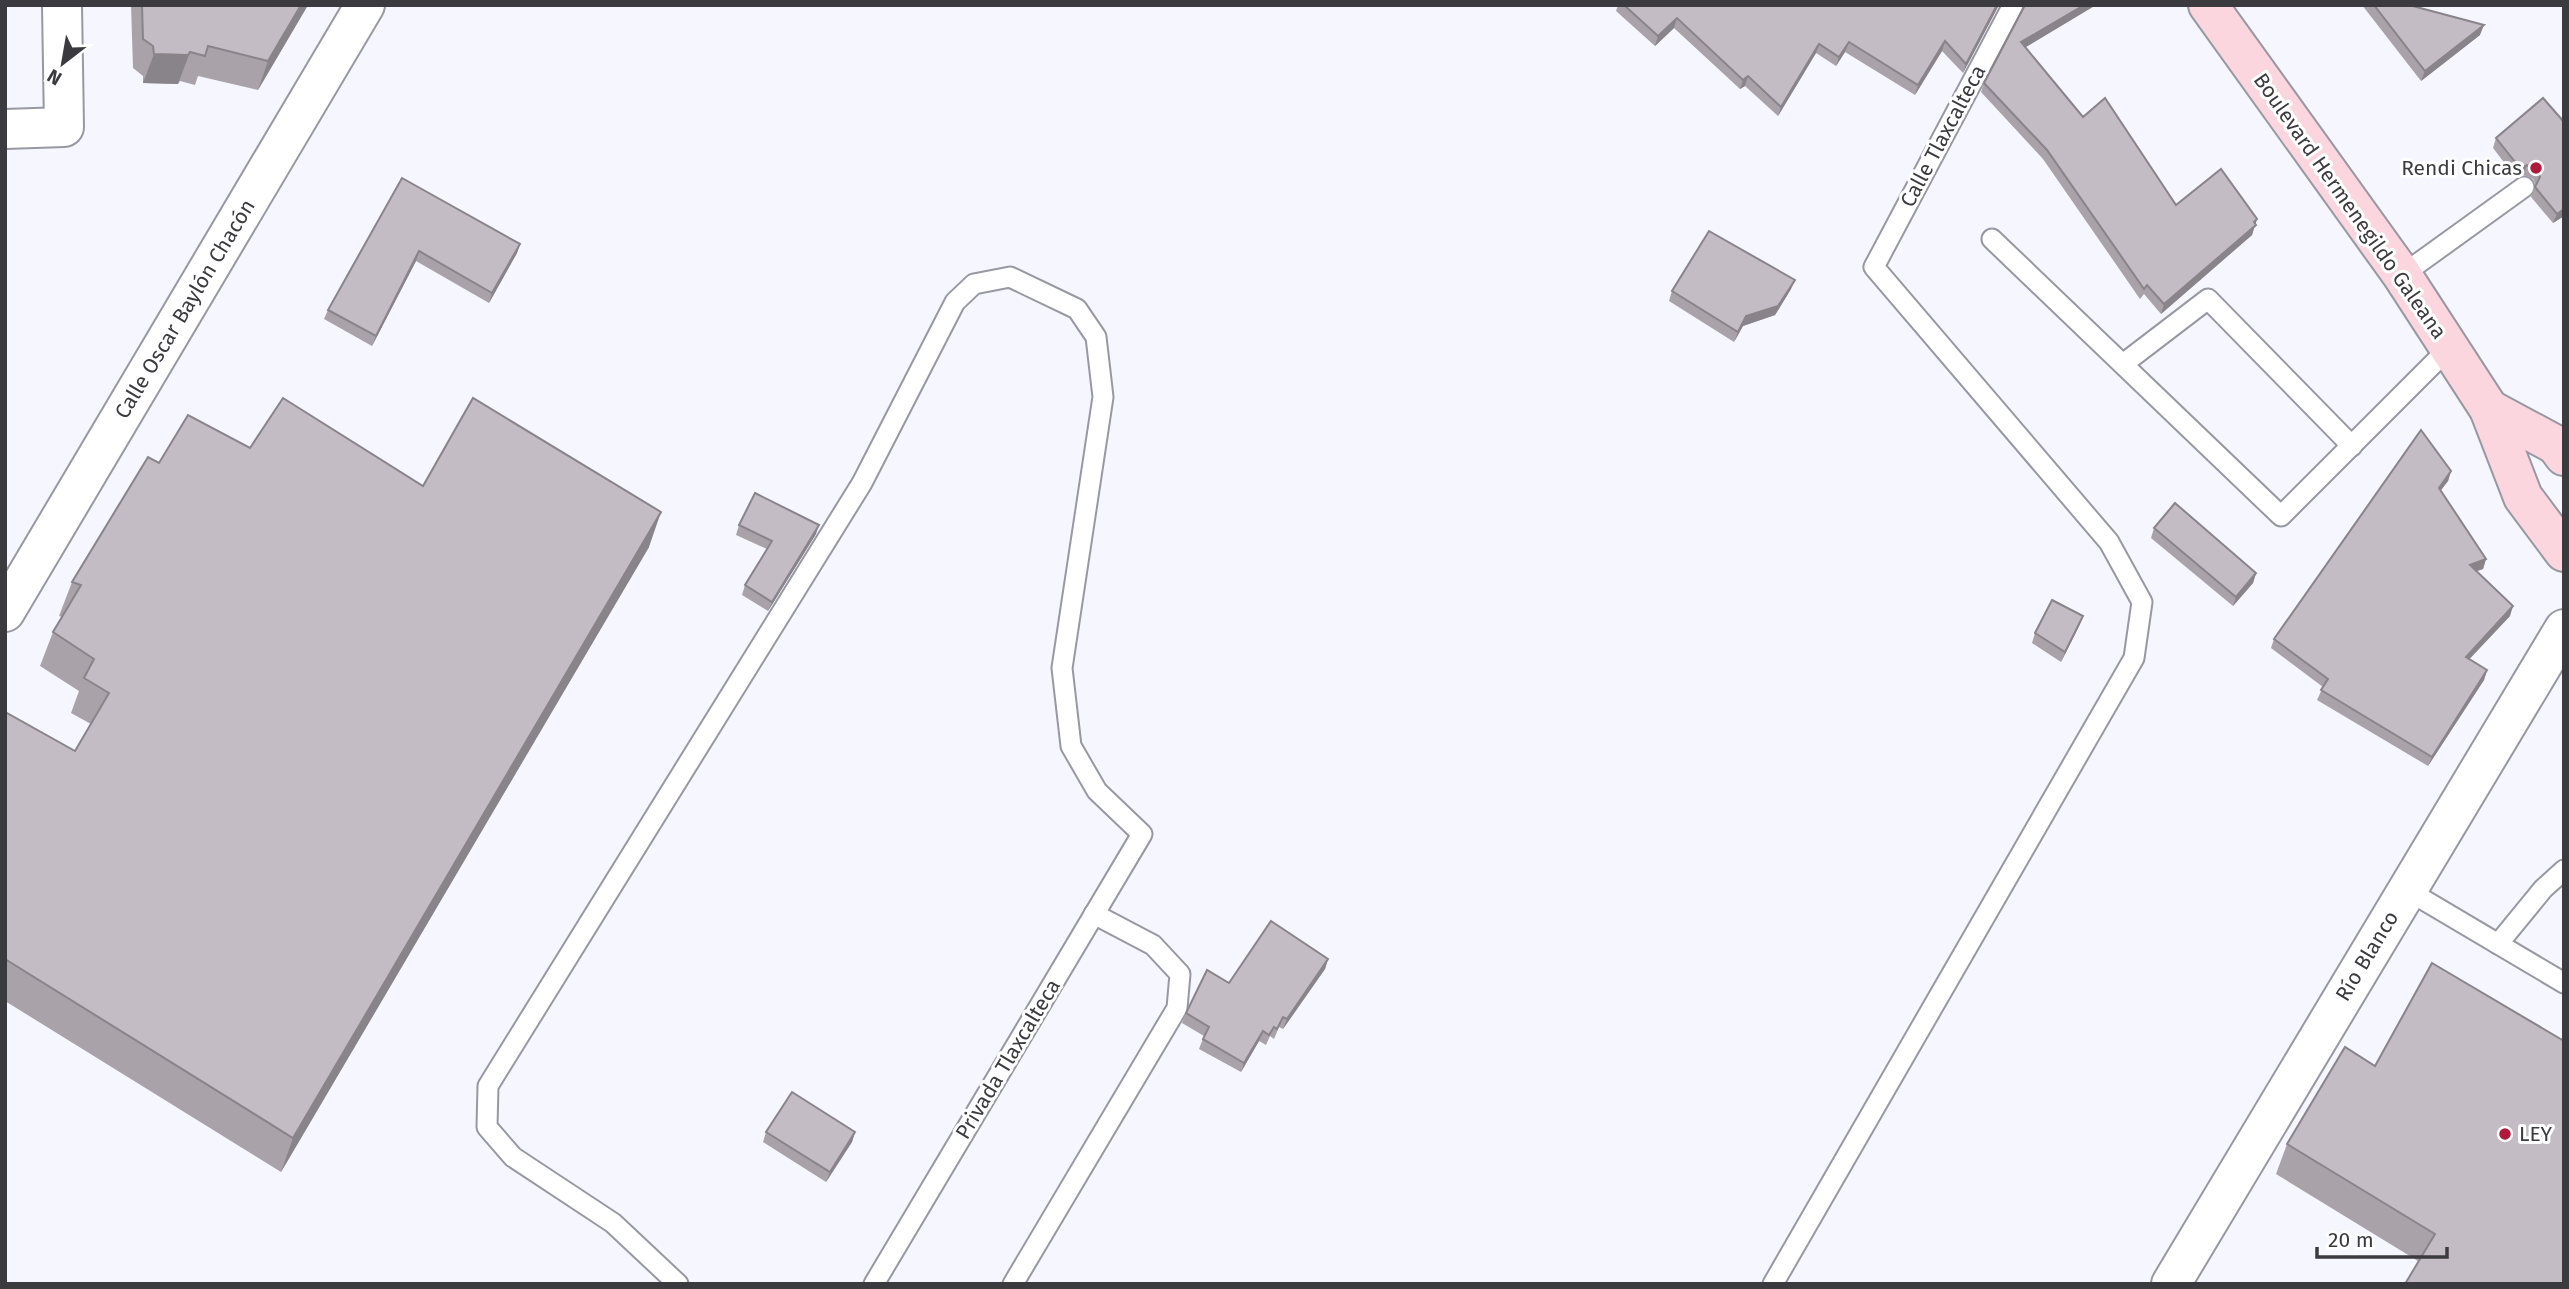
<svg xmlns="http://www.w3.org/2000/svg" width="2569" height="1289" viewBox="0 0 2569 1289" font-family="'Fira Sans',sans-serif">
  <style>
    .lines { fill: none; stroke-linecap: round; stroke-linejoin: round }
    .service-casing { stroke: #9898a3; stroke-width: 23 }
    .minor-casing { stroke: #9898a3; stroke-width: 42 }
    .tertiary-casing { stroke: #9898a3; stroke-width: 42 }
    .secondary-casing { stroke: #9898a3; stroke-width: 42 }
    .service { stroke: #fff; stroke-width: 19 }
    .minor { stroke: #fff; stroke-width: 38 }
    .tertiary { stroke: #fff; stroke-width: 38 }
    .secondary { stroke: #fcd6de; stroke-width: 38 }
    .wall { fill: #a9a2a9 }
    .shaded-wall { fill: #898489 }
    .building { fill: #c4bcc4; stroke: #898489; stroke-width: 2 }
    .poi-dot { fill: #af1a3a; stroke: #fff; stroke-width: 2.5 }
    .labels { text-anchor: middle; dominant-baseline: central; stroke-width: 6; stroke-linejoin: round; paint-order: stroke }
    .street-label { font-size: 21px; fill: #3b3b3f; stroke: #fff }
    .poi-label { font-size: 21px; fill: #3b3b3f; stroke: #fff; text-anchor: end }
  </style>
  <rect width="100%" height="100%" fill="#f5f6ff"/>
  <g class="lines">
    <defs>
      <g id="service">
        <path d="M1992 239 2281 516 2449 348"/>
        <path d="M2402 275 2524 187"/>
        <path d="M2123 364 2208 299 2352 446"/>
        <path d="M2407 890 2564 983"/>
        <path d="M2498 944 2543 889 2564 870"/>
        <path d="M678 1284 613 1223 513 1157 487 1127 488 1086 862 483 955 302 974 284 1010 277 1077 309 1096 337 1103 397 1062 668 1071 746 1097 791 1142 834 874 1284"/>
        <path d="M1013 1284 1177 1008 1180 974 1153 945 1094 914"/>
        <path d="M1773 1284 2134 658 2142 602 2109 542 1874 267 2013 5"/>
      </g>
      <path id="minor" d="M5 129 64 127 62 5"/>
      <g id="tertiary">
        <path d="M5 612 365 5"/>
        <path d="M2171 1284 2564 629"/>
      </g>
      <g id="secondary">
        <path d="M2208 5 2402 275 2489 409 2523 497 2564 552"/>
        <path d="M2489 409 2556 445 2564 456"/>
      </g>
    </defs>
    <use href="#service" class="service-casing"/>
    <use href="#minor" class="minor-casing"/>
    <use href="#tertiary" class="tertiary-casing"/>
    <use href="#secondary" class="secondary-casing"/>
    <use href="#service" class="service"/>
    <use href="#minor" class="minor"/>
    <use href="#tertiary" class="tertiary"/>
    <use href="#secondary" class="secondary"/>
  </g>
  <g class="wall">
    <path d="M131 5H308L258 90 198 76 195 85 180 81 178 84 143 83V76L133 68Z"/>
    <path d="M1618 5H1999L1963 73 1942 51 1915 95 1845 52 1836 66 1816 53 1778 116 1745 86 1740 89 1674 28 1655 46 1616 11Z"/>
    <path d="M2024 5H2096L2025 47 2083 117 2176 205 2255 224 2252 235 2161 314 2144 294 2140 299 2043 159 1981 92 1984 83 2024 8Z"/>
    <path d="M2362 5H2409L2480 35 2421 81Z"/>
    <path d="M2543 98 2564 216 2553 223 2531 197 2536 185 2533 179 2523 175 2516 178 2493 148 2496 138Z"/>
    <path d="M402 178 520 244 517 253 489 303 416 261 372 346 324 319 328 310Z"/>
    <path d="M1791 289 1775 315 1743 326 1734 342 1669 301 1672 291Z"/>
    <path d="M250 448 423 486 649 547 281 1172 5 1001V712L75 751 91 724 71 713 79 691 40 666 53 632 62 617 59 616 72 582 159 463Z"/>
    <path d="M2451 471 2448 481 2440 491 2486 559 2483 569 2477 571 2510 616 2469 659 2487 670 2484 680 2428 766 2317 700 2323 687 2271 648 2274 639Z"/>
    <path d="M739 525 816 534 768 611 742 595 745 585 767 549 736 535Z"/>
    <path d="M2154 528 2256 573 2253 583 2233 606 2151 538Z"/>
    <path d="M2083 616 2079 626 2061 662 2032 643 2035 633Z"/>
    <path d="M1328 959 1325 969 1283 1029 1279 1027 1274 1039 1270 1036 1266 1045 1259 1041 1241 1072 1199 1049 1204 1036 1182 1023 1186 1013 1229 983Z"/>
    <path d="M2564 1041 2418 1261 2276 1174 2287 1144 2375 1066Z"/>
    <path d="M766 1132H855L852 1142 826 1182 763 1142Z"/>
  </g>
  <g class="shaded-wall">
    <path d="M301 5H308L258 90 268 61Z"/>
    <path d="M1997 5H1999L1963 73 1966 64Z"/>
    <path d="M2084 5H2096L2018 52 2021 42Z"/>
    <path d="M1677 18 1674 28 1655 46 1658 36Z"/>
    <path d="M2484 25 2480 35 2421 81 2425 71Z"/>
    <path d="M1945 41 1942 51 1915 95 1918 85Z"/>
    <path d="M1849 42 1845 52 1836 66 1839 57Z"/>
    <path d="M1819 44 1816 53 1778 116 1781 107Z"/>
    <path d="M190 52 178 84 143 83 154 54Z"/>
    <path d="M1748 76 1745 86 1740 89 1743 80Z"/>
    <path d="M2527 165 2523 175 2516 178 2520 168Z"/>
    <path d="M2564 209V216L2553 223 2557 214Z"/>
    <path d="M2257 219 2252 235 2161 314 2164 304Z"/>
    <path d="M520 244 517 253 489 303 492 293Z"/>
    <path d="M419 251 416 261 372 346 376 336Z"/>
    <path d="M1795 280 1791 289 1775 315 1743 326 1734 342 1738 332 1746 316Z"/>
    <path d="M2451 471 2448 481 2435 498 2439 488Z"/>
    <path d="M661 512 649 547 281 1172 293 1138Z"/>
    <path d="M819 525 816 534 768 611 772 602Z"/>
    <path d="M2486 559 2483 569 2467 574 2470 565Z"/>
    <path d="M2256 573 2253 583 2233 606 2236 597Z"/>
    <path d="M2513 606 2510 616 2463 666 2466 657Z"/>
    <path d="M2083 616 2079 626 2061 662 2065 652Z"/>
    <path d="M2487 670 2484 680 2428 766 2432 757Z"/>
    <path d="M1328 959 1325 969 1283 1029 1287 1019Z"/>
    <path d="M1263 1031 1259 1041 1241 1072 1244 1063Z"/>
    <path d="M855 1132 852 1142 826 1182 830 1172Z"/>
  </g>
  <g class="building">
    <path d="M142 5H301L268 61 208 46 205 56 190 52 188 55 154 54 153 46 143 39Z"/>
    <path d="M1624 5H1997L1966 64 1945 41 1918 85 1849 42 1839 57 1819 44 1781 107 1748 76 1743 80 1677 18 1658 36Z"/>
    <path d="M2025 5H2084L2021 42 2083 117 2105 98 2176 205 2221 169 2257 219 2254 222 2256 225 2164 304 2147 285 2144 289 2047 150 1984 83Z"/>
    <path d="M2374 5H2409L2484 25 2425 71Z"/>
    <path d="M2543 98 2564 122V209L2557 214 2535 187 2540 177 2537 170 2527 165 2520 168 2496 138Z"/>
    <path d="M402 178 520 244 492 293 419 251 376 336 328 310Z"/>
    <path d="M1709 231 1795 280 1778 306 1746 316 1738 332 1672 291Z"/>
    <path d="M283 398 423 486 473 398 661 512 293 1138 5 959V712L75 751 109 693 84 678 94 659 53 632 81 585 72 582 148 457 159 463 188 415 250 448Z"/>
    <path d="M2421 430 2451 471 2439 488 2486 559 2470 565 2513 606 2466 657 2487 670 2432 757 2321 690 2328 679 2274 639Z"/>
    <path d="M755 493 819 525 772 602 745 585 772 541 739 525Z"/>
    <path d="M2175 503 2256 573 2236 597 2154 528Z"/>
    <path d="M2052 600 2083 616 2065 652 2035 633Z"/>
    <path d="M1271 921 1328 959 1287 1019 1283 1017 1277 1029 1274 1027 1269 1035 1263 1031 1244 1063 1203 1039 1209 1027 1186 1013 1207 970 1229 983Z"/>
    <path d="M2432 963 2564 1041V1284H2405L2435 1234 2287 1144 2345 1047 2375 1066Z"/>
    <path d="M792 1092 855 1132 830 1172 766 1132Z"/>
  </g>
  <g class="poi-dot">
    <circle cx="2536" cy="168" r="7"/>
    <circle cx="2505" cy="1134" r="7"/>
  </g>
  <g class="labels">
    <g class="street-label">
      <text transform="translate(1943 136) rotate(-62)">Calle Tlaxcalteca</text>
      <text transform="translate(2350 206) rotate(55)">Boulevard Hermenegildo Galeana</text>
      <text transform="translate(185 309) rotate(-59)">Calle Oscar Baylón Chacón</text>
      <text transform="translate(2367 956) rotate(-59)">Río Blanco</text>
      <text transform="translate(1008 1059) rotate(-59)">Privada Tlaxcalteca</text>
    </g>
    <g class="poi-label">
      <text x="2522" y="168">Rendi Chicas</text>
      <text x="2519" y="1134" text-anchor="start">LEY</text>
    </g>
  </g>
  <rect width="2569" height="1289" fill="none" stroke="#3b3b3f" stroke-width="14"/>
  <g transform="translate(63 63) rotate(211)" stroke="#ffffff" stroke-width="5" paint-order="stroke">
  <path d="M0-5L12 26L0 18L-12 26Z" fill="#3b3b3f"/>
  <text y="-10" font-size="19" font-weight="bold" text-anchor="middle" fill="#3b3b3f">N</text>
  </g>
  <path d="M2317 1247v10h130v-10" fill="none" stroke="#3b3b3f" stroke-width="3.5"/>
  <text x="2328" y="1247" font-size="21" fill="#3b3b3f" stroke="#ffffff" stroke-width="5" paint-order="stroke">20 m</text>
</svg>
